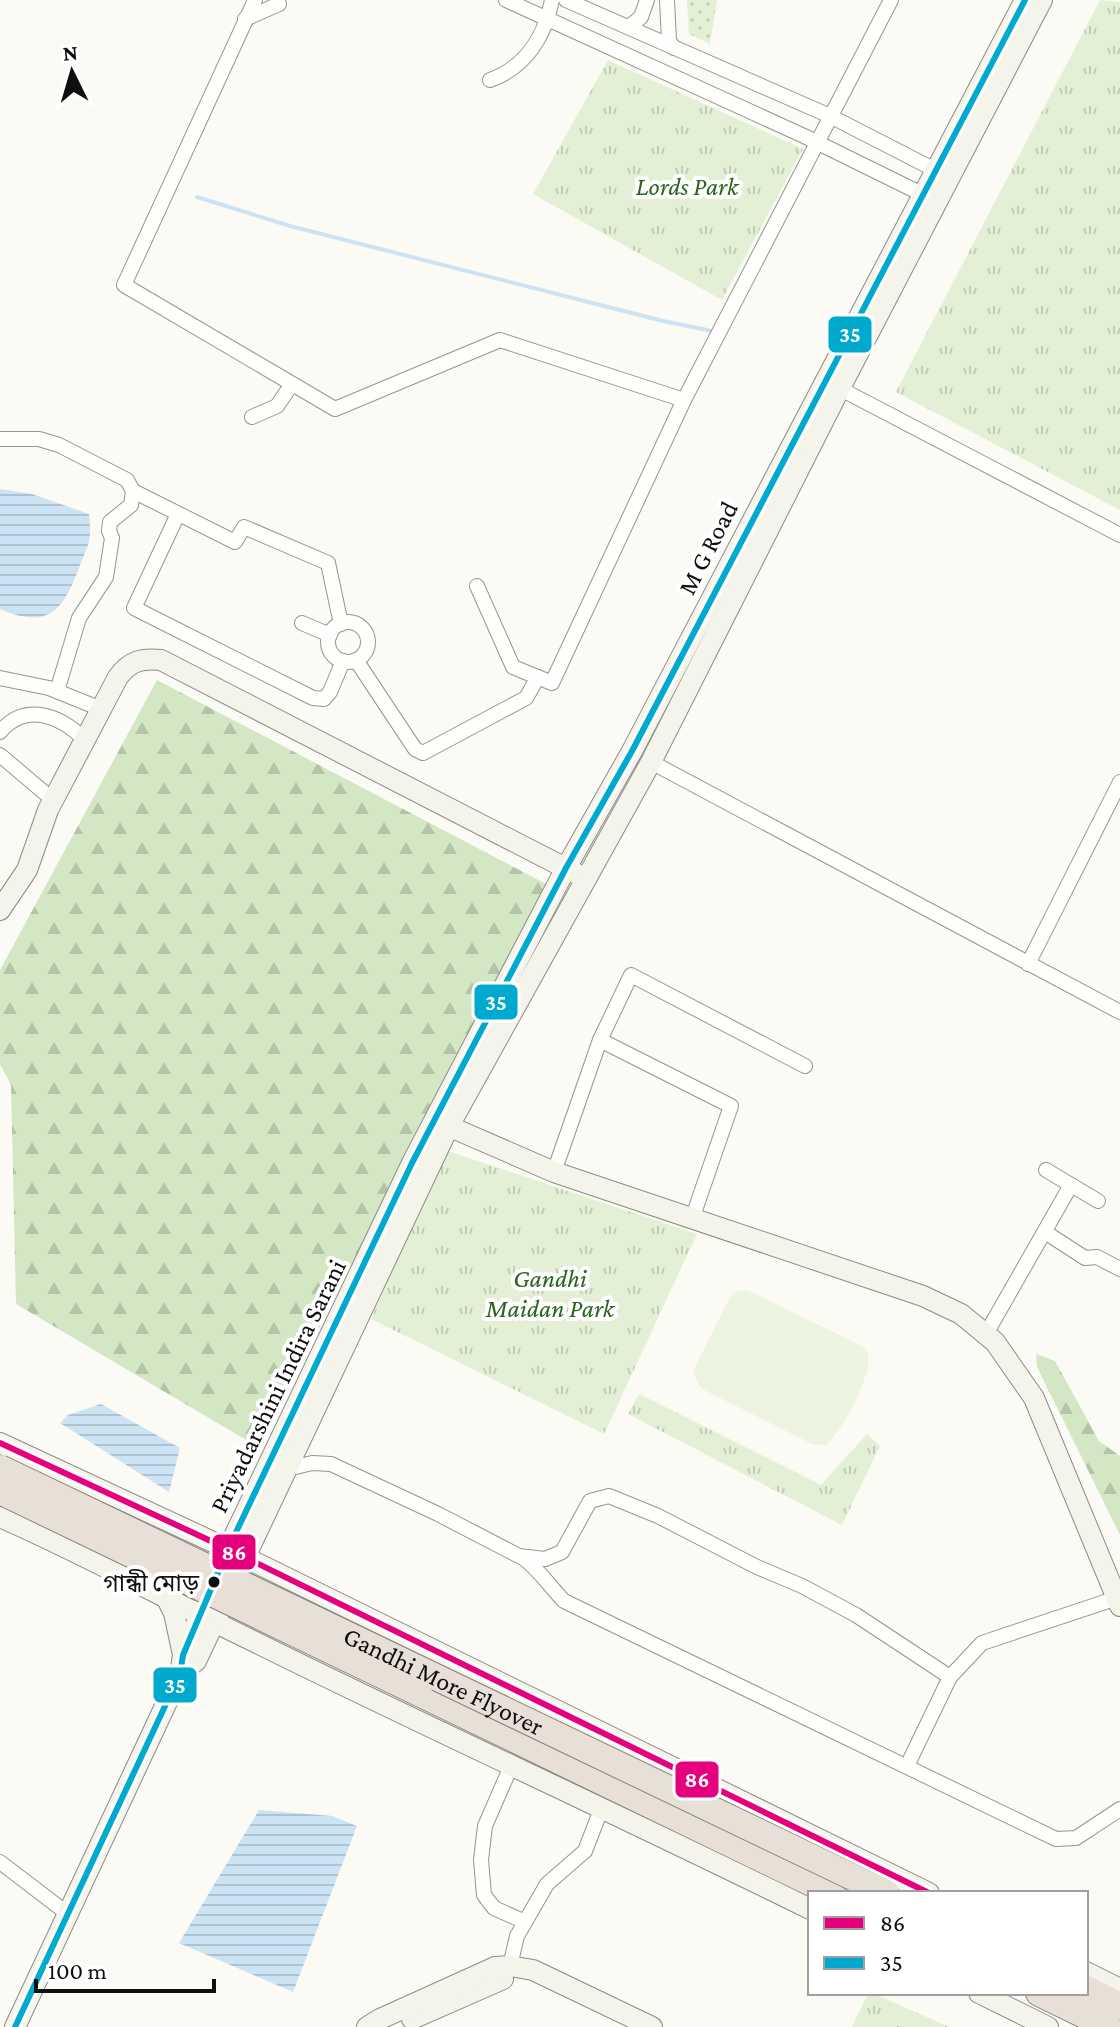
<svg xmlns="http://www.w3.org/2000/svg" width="1120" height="2027" viewBox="0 0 1120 2027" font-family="'Crimson Pro','Noto Sans Bengali',serif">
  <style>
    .grass { fill: url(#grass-tufts) }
    .forest { fill: url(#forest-firs) }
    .garden { fill: url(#garden-dots) }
    .pitch { fill: #edf4df }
    .water { fill: url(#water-rules) }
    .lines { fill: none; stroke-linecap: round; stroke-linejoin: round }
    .stream { stroke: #cce3f4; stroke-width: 4 }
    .street-casing { stroke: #959592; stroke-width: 16 }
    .secondary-casing { stroke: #8c8b89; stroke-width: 22 }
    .highway-casing { stroke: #83827f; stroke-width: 28 }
    .street { stroke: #fefefd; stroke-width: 14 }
    .secondary { stroke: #f4f4eb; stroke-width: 20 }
    .highway { stroke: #e8e0d7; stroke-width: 26 }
    .highway-bridge-casing { stroke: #83827f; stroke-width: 28; stroke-linecap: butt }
    .highway-bridge { stroke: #e8e0d7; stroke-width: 26 }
    .bus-1-casing { stroke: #fff; stroke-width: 12 }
    .bus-2-casing { stroke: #fff; stroke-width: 12 }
    .bus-1 { stroke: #e5007d; stroke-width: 6 }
    .bus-2 { stroke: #00a9ce; stroke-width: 6 }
    .bus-dot { fill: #0f0f0f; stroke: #fff; stroke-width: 3 }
    .labels { text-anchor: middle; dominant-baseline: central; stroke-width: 8; stroke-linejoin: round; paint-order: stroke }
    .bus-label { font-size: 24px; fill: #0f0f0f; stroke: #fff; text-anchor: end }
    .park-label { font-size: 26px; font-style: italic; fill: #2b6421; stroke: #fff }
    .street-label { font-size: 26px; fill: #0f0f0f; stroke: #fff }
    .line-badge { stroke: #fff; stroke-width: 3 }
    .badge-label { font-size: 22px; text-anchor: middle; font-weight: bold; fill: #fff }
  </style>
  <defs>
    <pattern id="grass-tufts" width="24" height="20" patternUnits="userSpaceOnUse" patternTransform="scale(2)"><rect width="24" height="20" fill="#e3f0d5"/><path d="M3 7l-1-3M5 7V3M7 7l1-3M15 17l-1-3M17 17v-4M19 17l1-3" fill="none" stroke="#c2cdb6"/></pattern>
    <pattern id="forest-firs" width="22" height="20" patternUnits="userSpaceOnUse" patternTransform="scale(2)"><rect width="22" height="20" fill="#d3e7c4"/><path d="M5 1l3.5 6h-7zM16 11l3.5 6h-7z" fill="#b4c5a7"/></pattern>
    <pattern id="garden-dots" width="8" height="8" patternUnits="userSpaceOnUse" patternTransform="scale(2)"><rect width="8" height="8" fill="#e3f0d5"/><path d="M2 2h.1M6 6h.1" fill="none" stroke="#c2cdb6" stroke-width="1.8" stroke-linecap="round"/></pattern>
    <pattern id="water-rules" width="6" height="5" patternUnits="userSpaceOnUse" patternTransform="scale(2)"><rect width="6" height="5" fill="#cce3f4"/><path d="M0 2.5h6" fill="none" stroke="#aec2d0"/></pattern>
  </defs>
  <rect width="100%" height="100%" fill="#fbfaf4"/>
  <g class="grass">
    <path d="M1100 0 1120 2V510L896 392Z"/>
    <path d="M608 60 803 149 722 300 533 194Z"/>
    <path d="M445 1150 697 1234 604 1434 371 1319Z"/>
    <path d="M639 1394 821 1485 867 1434 880 1446 842 1525 628 1414Z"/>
    <path d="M868 1993H872L949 2027H852Z"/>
  </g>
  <g class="forest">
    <path d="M157 680 546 884 258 1447 16 1304 11 1085 0 1064V970Z"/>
    <path d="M1036 1354 1055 1361 1099 1441 1120 1456V1535L1037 1367Z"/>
  </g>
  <path class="garden" d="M687 0H717L710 44 689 34Z"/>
  <path class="pitch" d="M747 1290 854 1342C860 1345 865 1348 868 1354 874 1371 840 1435 826 1445L812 1444 706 1391 699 1386 693 1371 730 1297 737 1291Z"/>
  <g class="water">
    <path d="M0 489 32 494 89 514C92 543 89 542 79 568 62 613 47 629 0 609Z"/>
    <path d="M101 1404 180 1448 169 1492 60 1423 68 1415Z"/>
    <path d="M259 1810 332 1816 357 1826 293 1992 179 1943Z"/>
  </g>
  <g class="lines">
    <path class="stream" d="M197 197 290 226 663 321 717 332"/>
    <defs>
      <g id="street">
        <path d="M255 0 124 285 335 409 500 340 684 400"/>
        <path d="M506 0 804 136 930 198"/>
        <path d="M566 0 830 116 943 174"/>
        <path d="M667 0 669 41 674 48"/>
        <path d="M245 19 279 4"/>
        <path d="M629 27 641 17 647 0"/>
        <path d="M490 80C526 67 545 36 552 0"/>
        <path d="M833 385 1120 535"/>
        <path d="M252 417 277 406 292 384"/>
        <path d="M0 439H39L59 445 127 480 133 491 131 505 110 522 109 531 112 538 106 577 79 618 57 691"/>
        <path d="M133 491 235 542 244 527 328 563 341 624"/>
        <path d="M178 514 134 608 313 698 324 699 330 692 343 661"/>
        <path d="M477 586 513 667 552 683 684 400 891 0"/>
        <circle cx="348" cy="642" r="20"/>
        <path d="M302 623 330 635"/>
        <path d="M356 660 415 749 423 753 526 698 538 677"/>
        <path d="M0 678 49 688 101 709"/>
        <path d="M0 732C26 701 61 716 85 740"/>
        <path d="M0 755 53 800"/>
        <path d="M651 762 1120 1012"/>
        <path d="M1028 964 1120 782"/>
        <path d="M600 1040 631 975 805 1066"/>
        <path d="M1046 1170 1098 1201"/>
        <path d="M554 1172 600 1040 731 1106 692 1219"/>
        <path d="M1045 1232 1085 1258 1097 1257 1120 1269"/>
        <path d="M986 1334 1071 1185"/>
        <path d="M287 1469 312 1463 331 1464 438 1514 519 1556 545 1559 562 1552 590 1501 609 1496 658 1516 757 1567 802 1586 856 1615 950 1677"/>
        <path d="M523 1558C540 1570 549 1586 564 1601L1056 1839 1076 1838 1120 1809"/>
        <path d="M512 1764 485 1826 481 1860 484 1895 494 1908 525 1922"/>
        <path d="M907 1766 950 1677 982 1643 1120 1597"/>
        <path d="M0 1862 68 1914"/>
        <path d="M510 1966 517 1936 547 1884 585 1851 602 1807"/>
      </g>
      <g id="secondary">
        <path d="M0 910 27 870 48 810 118 677C130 661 141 658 161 660L577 874"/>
        <path d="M439 1122 554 1172 923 1296 961 1314 995 1342 1034 1398 1120 1606"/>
        <path d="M0 1443 228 1549 929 1893"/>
        <path d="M0 1517C87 1555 169 1601 255 1642 439 1733 626 1818 810 1909"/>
        <path d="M166 1597 174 1613 183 1655"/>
        <path d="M180 1674 196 1661 449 1126 651 762 840 388 1042 0"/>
        <path d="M1086 1972 1120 1989"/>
        <path d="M979 1993 1048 2027"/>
        <path d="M412 2019 503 1979"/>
        <path d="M15 2027 180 1674 183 1655 228 1549 412 1163 566 868 632 751 1025 0"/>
        <path d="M367 2027 380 2019 495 1967 510 1966 533 1970 652 2027"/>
      </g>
      <g id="highway">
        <path d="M419 1693 832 1893"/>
        <path d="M1086 1989 1120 2006"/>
        <path d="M1039 1993 1109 2027"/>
      </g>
    </defs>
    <use href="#street" class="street-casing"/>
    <use href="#secondary" class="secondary-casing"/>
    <use href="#highway" class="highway-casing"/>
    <use href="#street" class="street"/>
    <use href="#secondary" class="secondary"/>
    <use href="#highway" class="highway"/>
    <defs>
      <g id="highway-bridge">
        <path id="s1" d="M0 1468 886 1893"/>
        <path d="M0 1491 419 1693"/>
      </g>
    </defs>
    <use href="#highway-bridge" class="highway-bridge-casing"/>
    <use href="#highway-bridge" class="highway-bridge"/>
    <defs>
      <path id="bus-1" d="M0 1443 228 1549 929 1893"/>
      <path id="bus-2" d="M15 2027 180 1674 183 1655 228 1549 412 1163 566 868 632 751 1025 0"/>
    </defs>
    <use href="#bus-1" class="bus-1-casing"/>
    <use href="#bus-2" class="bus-2-casing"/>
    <use href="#bus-1" class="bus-1"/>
    <use href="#bus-2" class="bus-2"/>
  </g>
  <circle class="bus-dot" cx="214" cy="1582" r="7"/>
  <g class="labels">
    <g class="bus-label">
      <text x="199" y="1582">গান্ধী মোড়</text>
    </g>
    <g class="park-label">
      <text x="687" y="186">Lords Park</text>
      <text x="550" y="1278">Gandhi<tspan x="550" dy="30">Maidan Park</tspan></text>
    </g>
    <g class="street-label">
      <text transform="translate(708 548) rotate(-63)">M G Road</text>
      <text transform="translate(278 1386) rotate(-64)">Priyadarshini Indira Sarani</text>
      <text stroke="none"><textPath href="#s1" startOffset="492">Gandhi More Flyover</textPath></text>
    </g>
  </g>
  <g class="line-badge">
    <rect x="827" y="315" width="46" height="39" rx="8" fill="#00a9ce"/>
    <rect x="473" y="983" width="46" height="38" rx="8" fill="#00a9ce"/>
    <rect x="211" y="1533" width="46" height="38" rx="8" fill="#e5007d"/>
    <rect x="152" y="1666" width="46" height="38" rx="8" fill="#00a9ce"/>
    <rect x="674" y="1760" width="46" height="39" rx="8" fill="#e5007d"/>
  </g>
  <g class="badge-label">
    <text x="850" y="342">35</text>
    <text x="496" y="1010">35</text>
    <text x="234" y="1560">86</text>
    <text x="175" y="1693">35</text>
    <text x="697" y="1787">86</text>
  </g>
  <rect x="808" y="1891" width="280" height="104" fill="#ffffff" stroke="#9f9f9f" stroke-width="2"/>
  <rect x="824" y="1917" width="40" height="12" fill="#e5007d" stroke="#9f9f9f" stroke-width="2"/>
  <text x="880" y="1931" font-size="24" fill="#0f0f0f">86</text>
  <rect x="824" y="1957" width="40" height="12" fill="#00a9ce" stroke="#9f9f9f" stroke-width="2"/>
  <text x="880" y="1971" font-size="24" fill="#0f0f0f">35</text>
  <g transform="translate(72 72) rotate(355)" stroke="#ffffff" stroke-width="6" paint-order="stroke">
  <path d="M0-6L14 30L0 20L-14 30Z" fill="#0f0f0f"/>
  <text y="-12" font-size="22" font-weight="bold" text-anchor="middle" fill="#0f0f0f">N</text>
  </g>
  <path d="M36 1979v12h178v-12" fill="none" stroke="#0f0f0f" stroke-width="4"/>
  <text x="48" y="1979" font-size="24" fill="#0f0f0f" stroke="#ffffff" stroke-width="6" paint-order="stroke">100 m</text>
</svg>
